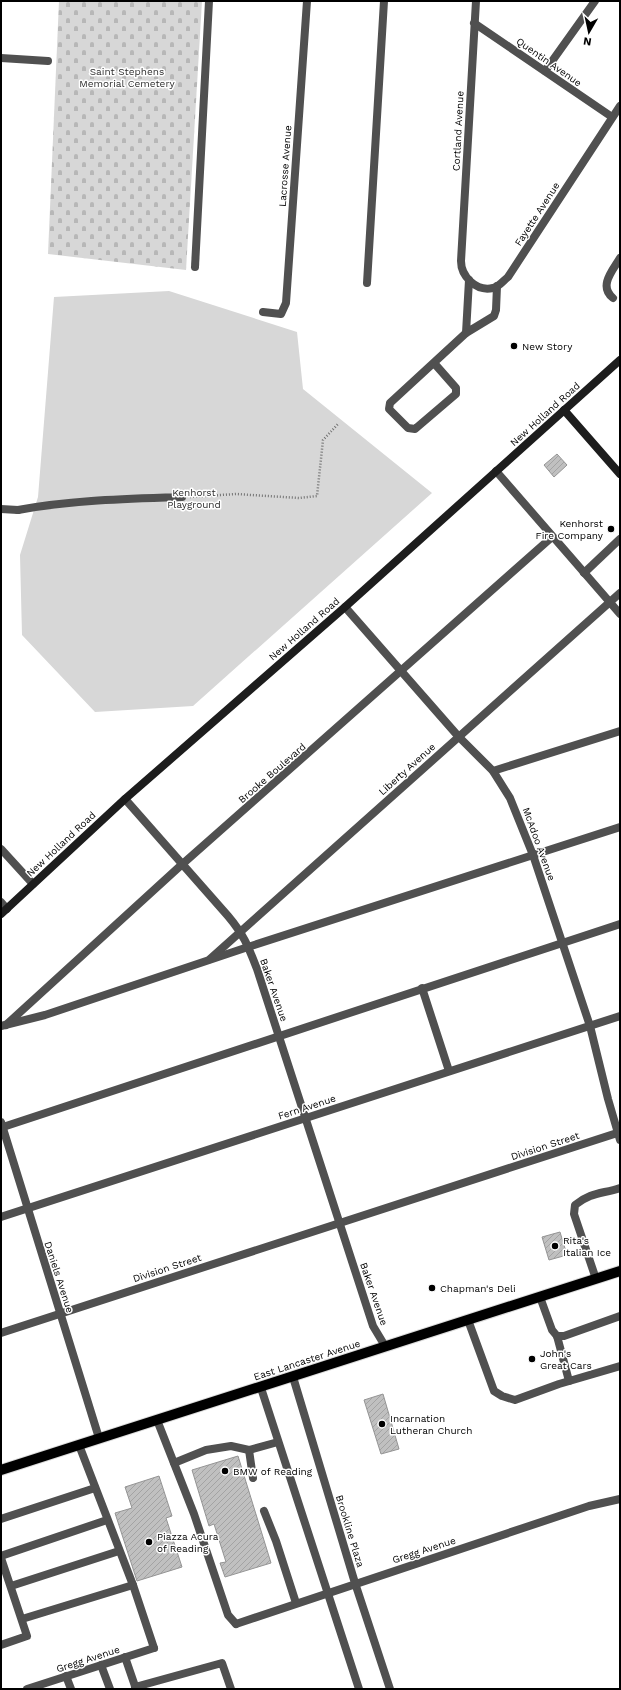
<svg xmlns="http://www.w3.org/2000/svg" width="621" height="1690" viewBox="0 0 621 1690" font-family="'Work Sans',sans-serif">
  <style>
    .cemetery { fill: url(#cemetery-stones) }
    .green { fill: #d7d7d7 }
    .building { fill: url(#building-hatch); stroke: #949494 }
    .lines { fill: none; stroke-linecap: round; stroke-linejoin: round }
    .primary-casing { stroke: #dbdbdb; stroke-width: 12 }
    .path { stroke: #727272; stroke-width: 2.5; stroke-dasharray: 1 2; stroke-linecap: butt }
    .lane { stroke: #505050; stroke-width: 8 }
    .street { stroke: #505050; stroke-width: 8 }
    .secondary { stroke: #1d1d1d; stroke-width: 8 }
    .primary { stroke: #000; stroke-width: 10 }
    .poi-dot { fill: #000; stroke: #fff; stroke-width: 1.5 }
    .labels { text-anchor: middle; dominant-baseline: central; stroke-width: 3; stroke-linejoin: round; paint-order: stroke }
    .street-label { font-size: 10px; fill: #000; stroke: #fff }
    .park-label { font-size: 10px; fill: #2e2e2e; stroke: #fff }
    .poi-label { font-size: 10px; fill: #000; stroke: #fff; text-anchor: start }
  </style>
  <defs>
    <pattern id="cemetery-stones" width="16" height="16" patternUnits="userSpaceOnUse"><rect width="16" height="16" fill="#d7d7d7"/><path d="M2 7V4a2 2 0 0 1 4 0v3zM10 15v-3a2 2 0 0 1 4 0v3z" fill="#b7b7b7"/></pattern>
    <pattern id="building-hatch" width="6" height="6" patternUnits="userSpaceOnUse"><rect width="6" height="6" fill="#c0c0c0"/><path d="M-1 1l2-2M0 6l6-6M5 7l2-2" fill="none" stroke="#a3a3a3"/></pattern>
  </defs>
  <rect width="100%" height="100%" fill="#fff"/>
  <path class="cemetery" d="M59 1H202L186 270 48 254Z"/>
  <path class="green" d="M169 291 297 332 303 389 432 493 193 706 95 712 22 635 20 555 38 497 54 297Z"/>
  <g class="building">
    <path d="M557 454 567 465 554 477 544 465Z"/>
    <path d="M560 1232 567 1255 549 1260 542 1237Z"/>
    <path d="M383 1394 399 1449 381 1454 364 1400Z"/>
    <path d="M238 1456 271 1563 225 1577 220 1563 226 1562 214 1524 209 1526 192 1470Z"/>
    <path d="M159 1476 172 1516 166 1518 182 1567 137 1581 115 1513 132 1508 125 1487Z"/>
  </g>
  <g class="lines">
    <defs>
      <path id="primary" d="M1 1470 620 1271"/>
    </defs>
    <use href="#primary" class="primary-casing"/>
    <path class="path" d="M190 497 236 494 299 498 317 496 323 440 338 424"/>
    <g class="lane">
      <path d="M545 71 595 1"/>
      <path d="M195 267 209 1"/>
      <path d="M469 280 466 333 494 316 496 310 497 286"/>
      <path d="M367 283 384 1"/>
      <path d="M613 298C598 286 613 270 620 258"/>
      <path d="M434 363 456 388V394L415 429 408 428 389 409 390 403 466 333"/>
      <path d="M496 471 620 614"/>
      <path d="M18 510C72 500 127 499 182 497"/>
      <path d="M584 573 620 539"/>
      <path d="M493 771 620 731"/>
      <path d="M1 849 33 884"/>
      <path d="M1 902 7 909"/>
      <path d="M422 988 449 1071"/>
      <path d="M6 1025 178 868 552 537"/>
      <path d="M3 1127 620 924"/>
      <path d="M596 1279 574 1214 575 1205C591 1192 602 1194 620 1188"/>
      <path d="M540 1297 552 1330 557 1336 569 1381"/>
      <path d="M468 1320 494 1391 502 1396 515 1400 559 1384 620 1366"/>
      <path d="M1 1333 620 1132"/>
      <path d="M557 1336H564L620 1316"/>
      <path d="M157 1420 194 1514 228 1615 236 1624"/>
      <path d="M79 1445 133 1585 154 1648"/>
      <path d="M249 1450 253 1478"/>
      <path d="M174 1463 206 1450 231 1446 249 1450 278 1442"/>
      <path d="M264 1511 276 1541 296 1603"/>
      <path d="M1 1519 95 1488"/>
      <path d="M1 1556 107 1520"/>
      <path d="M1 1558 27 1636 1 1645"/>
      <path d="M11 1586 119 1551"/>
      <path d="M22 1619 133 1585"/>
      <path d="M125 1657 136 1689"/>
      <path d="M101 1665 110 1689"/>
      <path d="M66 1676 71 1689"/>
      <path d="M135 1687 222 1663 231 1689"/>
    </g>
    <g class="street">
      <path d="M476 1 461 261C461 276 476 292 493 288 499 287 503 281 508 277L620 106"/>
      <path d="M474 23 612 117"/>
      <path d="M1 58 48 61"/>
      <path d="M263 312 281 314 286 303 307 1"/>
      <path d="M1 509 18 510"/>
      <path d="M345 607 458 736 493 771 510 798 533 855 590 1026 608 1099 620 1140"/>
      <path d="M125 799 228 916C244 935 248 946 257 969L373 1326 385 1346"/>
      <path d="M210 959 620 593"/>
      <path d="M1 1026 45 1015 248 947 620 827"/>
      <path d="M1 1122 99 1438"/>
      <path d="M1 1217 620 1016"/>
      <path d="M293 1377 355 1583 390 1689"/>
      <path d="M261 1388 359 1689"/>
      <path d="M236 1624 589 1506 620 1499"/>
      <path d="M27 1689 154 1648"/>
    </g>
    <g class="secondary">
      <path d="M564 410 620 474"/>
      <path d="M1 914 125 799 345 607 620 360"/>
    </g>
    <use href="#primary" class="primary"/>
  </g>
  <g class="poi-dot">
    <circle cx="514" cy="346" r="4"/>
    <circle cx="611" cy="529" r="4"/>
    <circle cx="555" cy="1246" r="4"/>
    <circle cx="432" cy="1288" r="4"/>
    <circle cx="532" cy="1359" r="4"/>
    <circle cx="382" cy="1424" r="4"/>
    <circle cx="225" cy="1471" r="4"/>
    <circle cx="149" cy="1542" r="4"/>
  </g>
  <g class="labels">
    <g class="street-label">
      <text transform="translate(549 62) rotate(35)">Quentin Avenue</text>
      <text transform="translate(458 131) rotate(-87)">Cortland Avenue</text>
      <text transform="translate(285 166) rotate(-86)">Lacrosse Avenue</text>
      <text transform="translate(537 214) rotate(-57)">Fayette Avenue</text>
      <text transform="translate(545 414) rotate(-42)">New Holland Road</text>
      <text transform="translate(304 629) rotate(-41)">New Holland Road</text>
      <text transform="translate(407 769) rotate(-42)">Liberty Avenue</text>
      <text transform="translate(272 773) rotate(-41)">Brooke Boulevard</text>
      <text transform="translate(61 844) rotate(-43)">New Holland Road</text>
      <text transform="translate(539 844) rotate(70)">McAdoo Avenue</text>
      <text transform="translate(274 990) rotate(71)">Baker Avenue</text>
      <text transform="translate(307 1107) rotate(-18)">Fern Avenue</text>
      <text transform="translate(545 1146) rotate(-18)">Division Street</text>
      <text transform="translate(167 1268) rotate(-18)">Division Street</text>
      <text transform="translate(59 1277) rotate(72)">Daniels Avenue</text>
      <text transform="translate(374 1294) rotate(71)">Baker Avenue</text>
      <text transform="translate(307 1360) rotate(-18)">East Lancaster Avenue</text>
      <text transform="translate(350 1531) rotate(73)">Brookline Plaza</text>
      <text transform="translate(424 1550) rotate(-18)">Gregg Avenue</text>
      <text transform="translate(88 1659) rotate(-18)">Gregg Avenue</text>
    </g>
    <g class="park-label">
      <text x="127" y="71">Saint Stephens<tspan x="127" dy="12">Memorial Cemetery</tspan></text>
      <text x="194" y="492">Kenhorst<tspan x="194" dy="12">Playground</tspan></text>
    </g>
    <g class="poi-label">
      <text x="522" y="346">New Story</text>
      <text x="603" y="523" text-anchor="end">Kenhorst<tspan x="603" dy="12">Fire Company</tspan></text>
      <text x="563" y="1240">Rita's<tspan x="563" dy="12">Italian Ice</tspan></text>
      <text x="440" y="1288">Chapman's Deli</text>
      <text x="540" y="1353">John's<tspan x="540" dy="12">Great Cars</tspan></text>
      <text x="390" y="1418">Incarnation<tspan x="390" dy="12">Lutheran Church</tspan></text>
      <text x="233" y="1471">BMW of Reading</text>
      <text x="157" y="1536">Piazza Acura<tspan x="157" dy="12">of Reading</tspan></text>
    </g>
  </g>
  <rect width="621" height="1690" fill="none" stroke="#000000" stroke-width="4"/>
  <g transform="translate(589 32) rotate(189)" stroke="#ffffff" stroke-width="3" paint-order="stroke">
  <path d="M0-3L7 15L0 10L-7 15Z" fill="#000000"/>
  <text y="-6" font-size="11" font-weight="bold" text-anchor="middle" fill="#000000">N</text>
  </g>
</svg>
